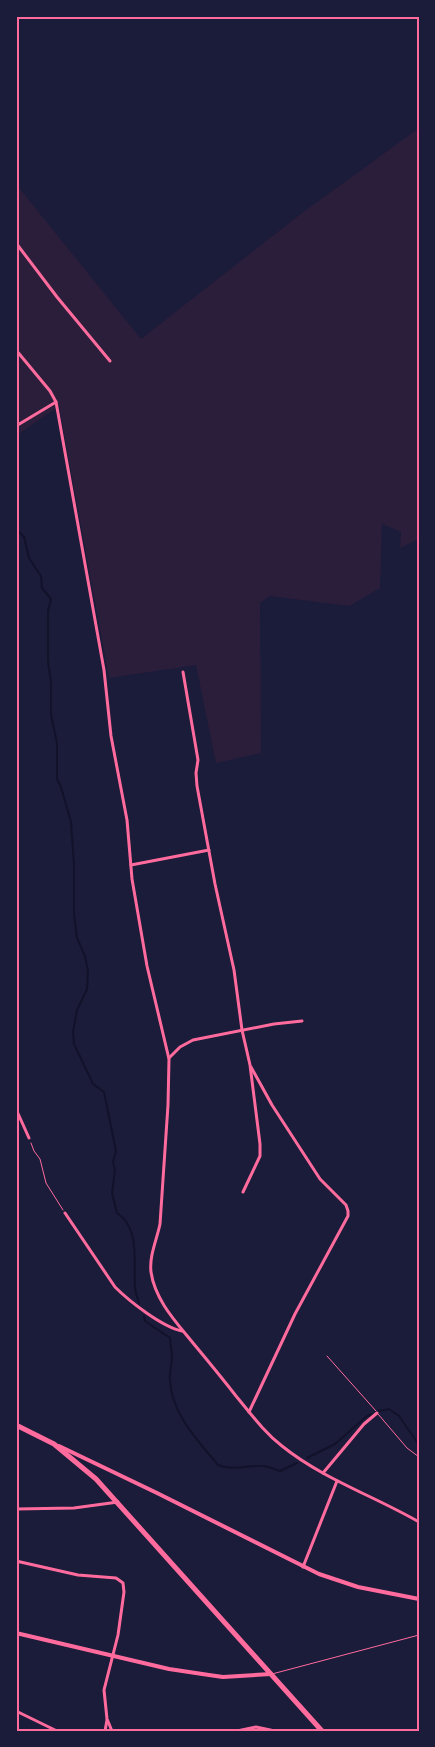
<svg xmlns="http://www.w3.org/2000/svg" width="435" height="1747" viewBox="0 0 435 1747" font-family="'Nunito Sans',sans-serif">
  <style>
    .green { fill: #2a1e3b }
    .lines { fill: none; stroke-linecap: round; stroke-linejoin: round }
    .stream { stroke: #12122b; stroke-width: 2 }
    .path { stroke: #ff6b9d; stroke-width: 1 }
    .service { stroke: #ff6b9d; stroke-width: 1 }
    .minor { stroke: #ff6b9d; stroke-width: 3 }
    .tertiary { stroke: #ff6b9d; stroke-width: 4 }
    .primary { stroke: #ff6b9d; stroke-width: 5 }
    .neatline { fill: none; stroke: #ff6b9d; stroke-width: 2 }
  </style>
  <rect width="100%" height="100%" fill="#1b1b3a"/>
  <path class="green" d="M419 128V539L400 548 401 532 382 524 380 588 349 606 270 596 260 603 261 753 216 763 196 665 109 678 59 406 16 436V184L141 339 302 213Z"/>
  <g class="lines">
    <g class="stream">
      <path d="M16 529 24 537 29 558 41 576 42 588 51 599 48 611V661L51 682V715L57 743V779L61 787 71 822 74 865V915L77 938 85 956 88 971 87 989 77 1010 73 1032 74 1044 93 1084 104 1092 116 1151 113 1162 115 1170 112 1193 117 1213C141 1228 133 1264 135 1287 135 1293 138 1298 139 1303"/>
      <path d="M144 1316 145 1321 170 1338C170 1344 172 1350 172 1357 172 1364 169 1372 170 1380 171 1413 198 1441 218 1465 233 1471 248 1465 264 1466 269 1467 275 1469 280 1471L297 1463"/>
      <path d="M379 1411 389 1409 399 1416 419 1445"/>
      <path d="M307 1458 335 1444 367 1416 372 1414"/>
    </g>
    <path class="path" d="M31 1143 34 1151 40 1159 46 1183 63 1210"/>
    <g class="service">
      <path d="M327 1356 376 1411"/>
      <path d="M378 1414 407 1448 419 1457"/>
      <path d="M272 1674 419 1635"/>
    </g>
    <g class="minor">
      <path d="M16 243 57 297 110 361"/>
      <path d="M16 350 50 391 56 402 104 670 111 736 127 820 132 879 147 966 169 1059 168 1105 160 1224C157 1239 149 1256 151 1272 155 1300 176 1322 193 1343 208 1361 222 1378 236 1396 251 1414 264 1432 282 1446 323 1479 374 1496 419 1522"/>
      <path d="M16 426 56 402"/>
      <path d="M183 672 198 760 196 773 197 786 215 884 234 970 242 1030 250 1065 260 1144V1156L243 1192"/>
      <path d="M131 865 209 850"/>
      <path d="M169 1058 180 1047 193 1040 274 1024 302 1021"/>
      <path d="M16 1109 29 1138"/>
      <path d="M65 1213 115 1287C129 1301 162 1327 182 1331"/>
      <path d="M249 1412 295 1314 348 1216V1211L346 1205 320 1179 272 1105 251 1067"/>
      <path d="M323 1473 364 1424 377 1413"/>
      <path d="M16 1509 74 1508 118 1502"/>
      <path d="M16 1561 78 1575 116 1578 123 1583 124 1592 118 1635 104 1690 107 1719 112 1731"/>
      <path d="M303 1567 337 1481"/>
      <path d="M16 1711 57 1731"/>
      <path d="M105 1731 107 1720"/>
      <path d="M237 1731 256 1727 275 1731"/>
    </g>
    <g class="tertiary">
      <path d="M59 1446 157 1493 319 1574 358 1587 419 1599"/>
      <path d="M16 1633 169 1669 209 1675 223 1677 271 1674"/>
    </g>
    <path class="primary" d="M16 1425 54 1444 96 1479 322 1731"/>
  </g>
  <rect width="435" height="1747" fill="none" stroke="#1b1b3a" stroke-width="35"/>
  <rect x="18" y="18" width="400" height="1712" class="neatline"/>
</svg>
